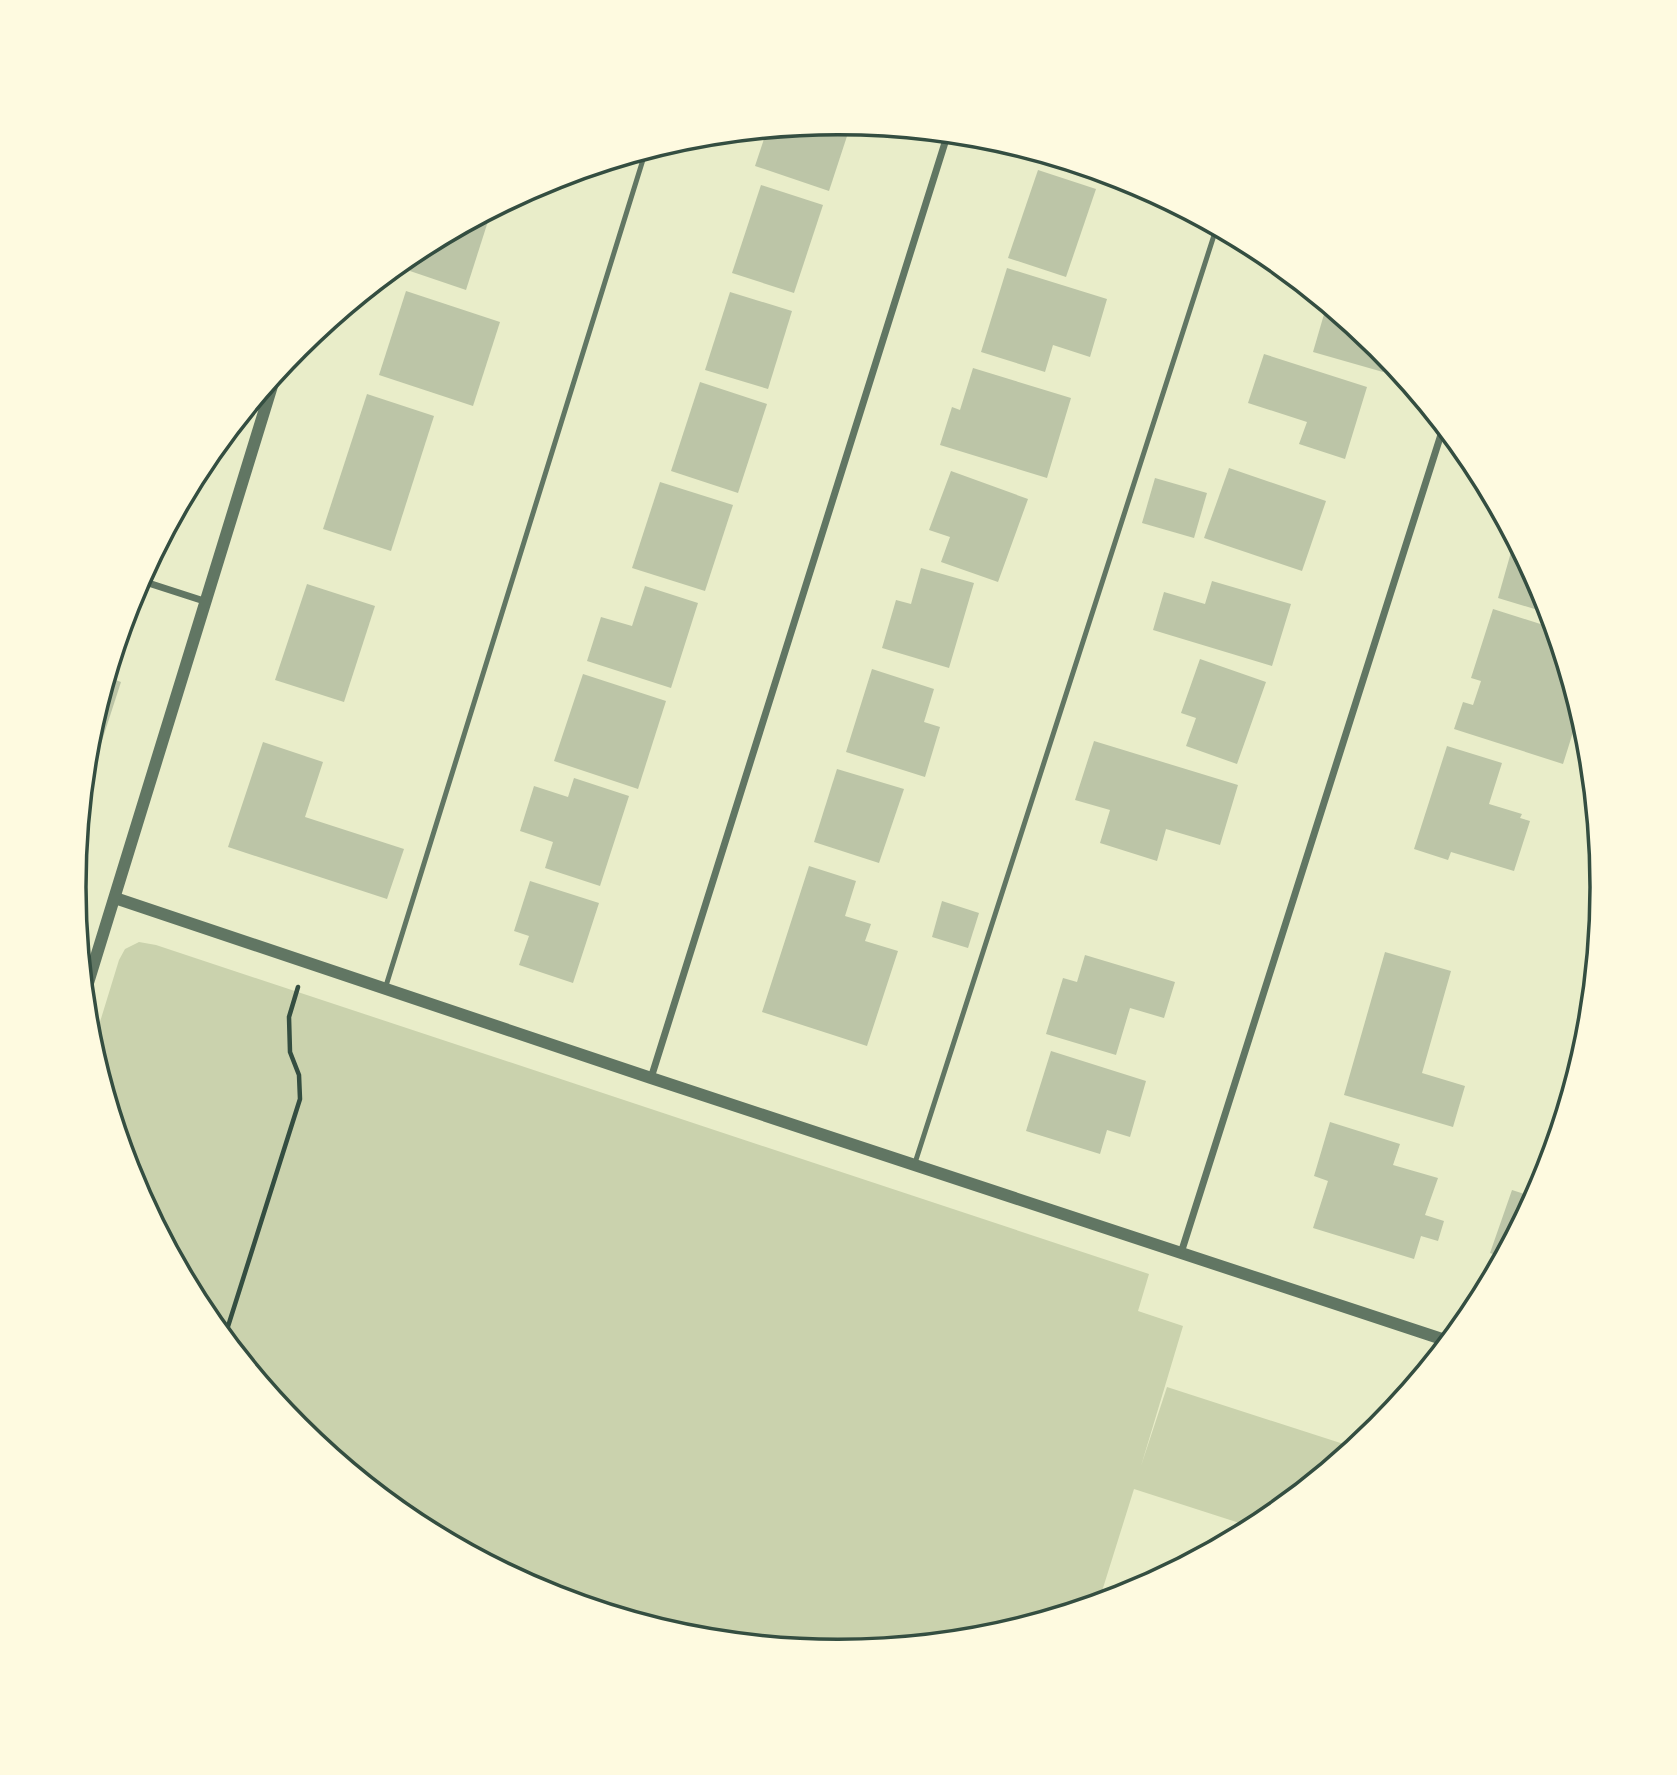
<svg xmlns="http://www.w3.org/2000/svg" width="1677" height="1775" viewBox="0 0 1677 1775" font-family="'Alegreya Sans',sans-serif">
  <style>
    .green { fill: #cad2ad }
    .building { fill: #bcc5a7 }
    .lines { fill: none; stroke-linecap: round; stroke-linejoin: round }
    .path { stroke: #344e41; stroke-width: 4.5 }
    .service { stroke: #617663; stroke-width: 5 }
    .minor { stroke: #617663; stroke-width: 7 }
    .tertiary { stroke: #617663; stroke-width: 12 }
    .rim { fill: none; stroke: #344e41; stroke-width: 3.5 }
  </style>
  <rect width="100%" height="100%" fill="#e9edc9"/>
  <path class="green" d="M139 942 156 945 1149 1274 1138 1311 1183 1326 1141 1466 1167 1387 1356 1448 1255 1528 1134 1489 1098 1604 987 1638 838 1652 689 1638 545 1594 413 1523 297 1428 202 1312 132 1180 92 1048 119 960 125 949Z"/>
  <g class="building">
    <path d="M839 123 851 124 829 191 755 166 767 130Z"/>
    <path d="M1038 170 1096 189 1066 277 1008 258Z"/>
    <path d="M761 185 823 205 794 293 732 273Z"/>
    <path d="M485 213 490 215 466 290 410 271 416 250Z"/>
    <path d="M1007 268 1107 299 1090 357 1053 345 1045 372 981 352Z"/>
    <path d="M406 291 500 322 473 406 379 375Z"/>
    <path d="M730 292 792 311 768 389 705 370Z"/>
    <path d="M1327 304 1380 347 1388 357 1383 372 1313 352Z"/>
    <path d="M1264 354 1367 387 1345 459 1299 444 1307 422 1248 403Z"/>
    <path d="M973 368 1071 398 1047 478 940 445 952 407 960 410Z"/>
    <path d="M700 382 767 404 738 493 671 471Z"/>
    <path d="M367 394 434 416 391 551 323 529Z"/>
    <path d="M1229 468 1326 501 1302 571 1204 538Z"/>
    <path d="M951 471 1028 499 998 582 941 562 950 537 929 530Z"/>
    <path d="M1155 478 1207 493 1194 538 1142 523Z"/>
    <path d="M660 482 733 505 705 591 632 568Z"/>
    <path d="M1515 538 1545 595 1551 614 1498 598Z"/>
    <path d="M921 568 974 583 949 668 882 648 896 600 911 604Z"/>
    <path d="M1212 581 1291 604 1272 666 1153 630 1164 592 1205 604Z"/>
    <path d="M307 584 375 606 344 702 275 680Z"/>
    <path d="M645 586 698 603 671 688 587 661 601 617 632 626Z"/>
    <path d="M1493 609 1556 629 1580 710 1563 764 1454 729 1463 702 1473 705 1481 681 1471 678Z"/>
    <path d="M1200 659 1266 682 1237 764 1186 746 1196 718 1181 713Z"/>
    <path d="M872 669 934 689 924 722 940 727 925 777 846 752Z"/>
    <path d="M583 674 666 701 638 789 554 761Z"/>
    <path d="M107 677 121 682 97 756 87 753 88 738Z"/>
    <path d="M1094 741 1238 785 1220 845 1166 829 1157 861 1100 843 1110 810 1075 800Z"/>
    <path d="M263 742 323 762 305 817 404 849 387 899 228 847Z"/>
    <path d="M1447 746 1502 763 1489 804 1522 814 1520 818 1530 821 1514 871 1451 852 1448 860 1414 849Z"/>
    <path d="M837 769 904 789 879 863 814 842Z"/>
    <path d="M574 778 629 796 600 886 545 868 553 842 520 831 534 786 568 797Z"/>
    <path d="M809 866 856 881 845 916 871 924 865 941 898 951 867 1046 762 1012Z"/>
    <path d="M530 881 599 903 573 983 519 965 529 936 514 931Z"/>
    <path d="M942 901 979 913 968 948 932 937Z"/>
    <path d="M1385 952 1451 971 1422 1073 1465 1086 1453 1127 1344 1095Z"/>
    <path d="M1085 955 1175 982 1164 1018 1130 1008 1116 1055 1046 1034 1063 978 1077 982Z"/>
    <path d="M1051 1051 1146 1081 1130 1137 1107 1130 1100 1154 1026 1131Z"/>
    <path d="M1330 1122 1400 1144 1393 1165 1438 1178 1425 1215 1444 1221 1438 1241 1421 1236 1414 1259 1313 1228 1328 1181 1314 1176Z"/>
    <path d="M1539 1171 1547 1174 1545 1181 1504 1258 1490 1253 1512 1190 1531 1196Z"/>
  </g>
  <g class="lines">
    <path class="path" d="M224 1339 300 1099 299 1075 290 1052 289 1017 298 987"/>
    <g class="service">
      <path d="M385 989 646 150"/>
      <path d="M914 1166 1217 226"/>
    </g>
    <g class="minor">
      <path d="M139 580 204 601"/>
      <path d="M651 1078 948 133"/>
      <path d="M1181 1253 1444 425"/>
    </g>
    <g class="tertiary">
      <path d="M115 898 651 1078 1451 1342"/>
      <path d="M84 996 276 373"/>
    </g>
  </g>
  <path d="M0 0H1677V1775H0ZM86 887a752 752 0 1 1 1504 0a752 752 0 1 1-1504 0Z" fill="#fefae0" fill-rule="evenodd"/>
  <path class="rim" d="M86 887a752 752 0 1 1 1504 0a752 752 0 1 1-1504 0Z"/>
</svg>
